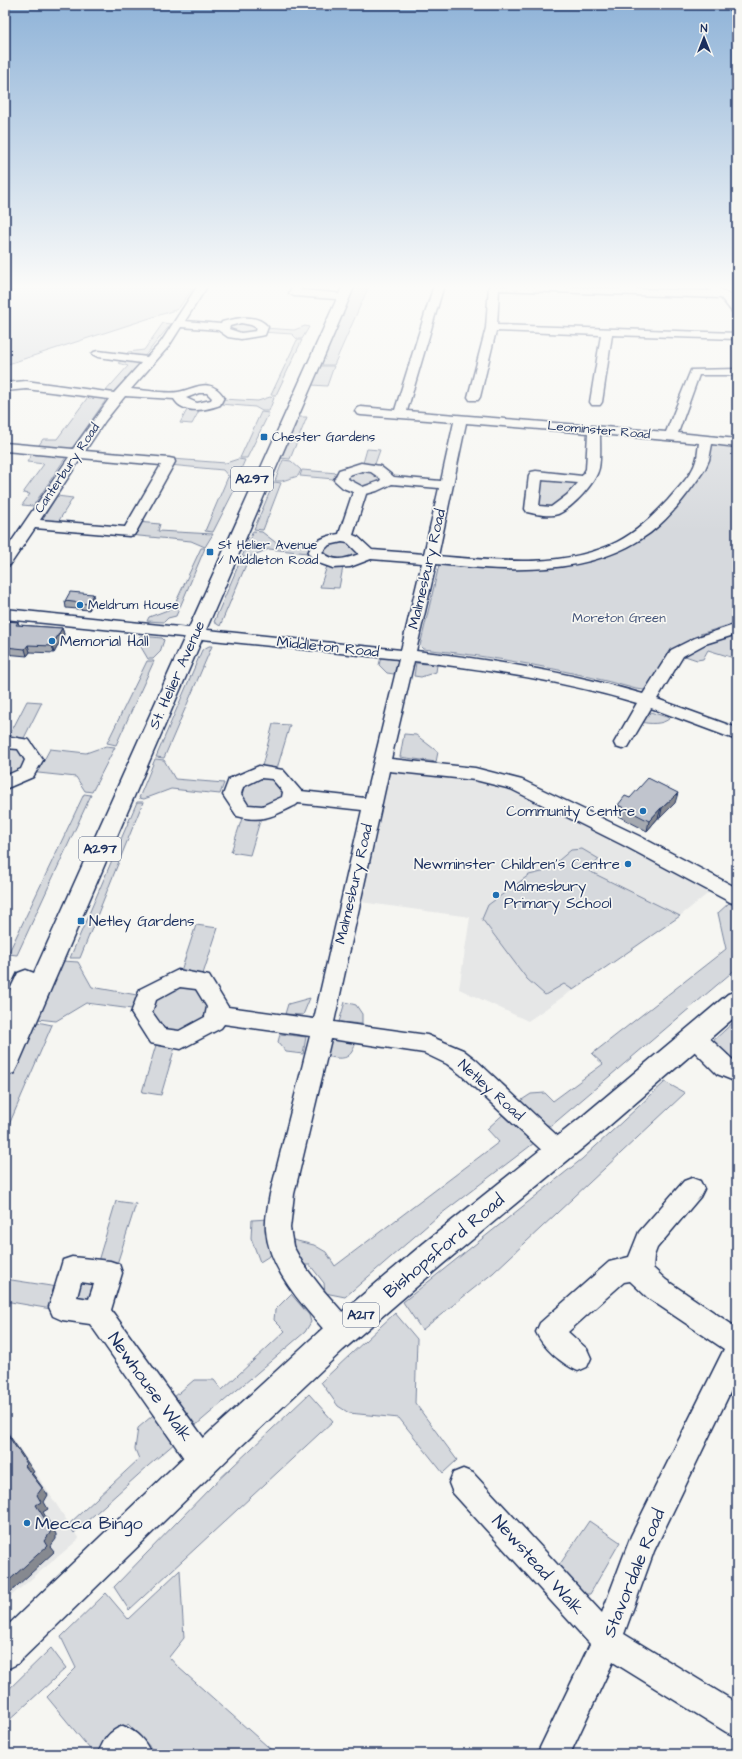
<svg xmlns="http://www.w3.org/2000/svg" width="742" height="1759" viewBox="0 0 742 1759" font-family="'Architects Daughter',sans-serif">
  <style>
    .built { fill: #e6e7e7 }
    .green { fill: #d6d9dd; stroke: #78849e }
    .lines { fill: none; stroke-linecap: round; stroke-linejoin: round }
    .minor-casing { stroke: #1b2f5e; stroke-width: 3 }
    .major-casing { stroke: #1b2f5e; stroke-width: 3 }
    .highway-casing { stroke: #1b2f5e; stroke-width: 3 }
    .minor { fill: #f6f6f2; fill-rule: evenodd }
    .major { fill: #f6f6f2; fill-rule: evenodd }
    .highway { fill: #f6f6f2; fill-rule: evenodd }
    .wall { fill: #a5a9b0; stroke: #1b2f5e }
    .shaded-wall { fill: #868990; stroke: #1b2f5e }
    .building { fill: #c0c4cd; stroke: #1b2f5e }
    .poi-dot { fill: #1f6fb2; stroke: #f6f6f2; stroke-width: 1.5 }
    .labels { text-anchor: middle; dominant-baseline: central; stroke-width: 3.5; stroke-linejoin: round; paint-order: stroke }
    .far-street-label { font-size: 13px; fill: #1b2f5e; stroke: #f6f6f2 }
    .far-poi-label { font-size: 13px; fill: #1b2f5e; stroke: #f6f6f2; text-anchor: start }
    .far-park-label { font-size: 13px; fill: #405177; stroke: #f6f6f2 }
    .shield { fill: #f6f6f2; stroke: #5d6b8a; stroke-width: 1 }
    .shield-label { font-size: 14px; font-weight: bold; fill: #1b2f5e }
    .street-label { font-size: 15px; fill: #1b2f5e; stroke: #f6f6f2 }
    .poi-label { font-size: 15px; fill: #1b2f5e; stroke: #f6f6f2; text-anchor: start }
    .near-street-label { font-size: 18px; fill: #1b2f5e; stroke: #f6f6f2 }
    .near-poi-label { font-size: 18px; fill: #1b2f5e; stroke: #f6f6f2; text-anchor: start }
  </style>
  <rect width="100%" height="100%" fill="#f6f6f2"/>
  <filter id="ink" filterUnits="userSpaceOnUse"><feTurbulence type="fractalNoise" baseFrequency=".025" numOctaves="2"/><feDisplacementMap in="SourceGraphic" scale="8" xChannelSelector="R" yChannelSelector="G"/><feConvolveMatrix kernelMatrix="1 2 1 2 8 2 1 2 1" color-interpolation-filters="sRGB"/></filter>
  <g filter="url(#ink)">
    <g class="built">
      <path d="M387 768 466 777 522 791 711 891 680 916 528 1021 459 989 470 917 353 901Z"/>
      <path d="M5 1426 79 1539 5 1601Z"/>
    </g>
    <g class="green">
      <path d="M5 285H182L193 288 178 309 5 365Z"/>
      <path d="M300 285H330L326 293 298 290Z"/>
      <path d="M354 288H368L334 365H321Z"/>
      <path d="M241 321 261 328 258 332 246 336 225 329 227 325Z"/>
      <path d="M163 323 171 324 143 358 125 356 128 352 144 350Z"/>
      <path d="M305 326 309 327 302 339H297L292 334 262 332 264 328 294 330Z"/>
      <path d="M297 340H302L276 395H271Z"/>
      <path d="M124 359 142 362 111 394 104 393 128 366 118 363Z"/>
      <path d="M320 366H334L327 386 311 385Z"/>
      <path d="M88 397 104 399 105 401 73 447 69 449 37 448 43 439H57Z"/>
      <path d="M270 397 274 398 269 411H262L255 407 220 404 222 399 258 401Z"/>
      <path d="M188 408 200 409 192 424 180 423Z"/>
      <path d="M261 412 269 413 247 458H240Z"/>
      <path d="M297 417H307L290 459 280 458Z"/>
      <path d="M710 444 737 446V627L729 625 700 634 702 637 694 640 653 687 644 690 636 689C566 669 496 657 423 649L420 646 439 565 442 564 555 565 562 567 588 562 590 558 604 554 666 512Z"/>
      <path d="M367 449 380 450 375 464 363 463Z"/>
      <path d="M33 452 66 457 33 506 22 505 30 494 23 493 44 464 27 462Z"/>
      <path d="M172 459 226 463 238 459 245 460 238 476H228L223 470 169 465Z"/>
      <path d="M283 460 291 461 301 470 298 476 282 481H275Z"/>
      <path d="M302 470 337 473 334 479 300 476Z"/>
      <path d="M370 470 385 480 358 489 346 477 351 472Z"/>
      <path d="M228 477 240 479 213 532 205 531Z"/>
      <path d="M543 479 573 482 577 486 573 491 551 508 538 506 541 481Z"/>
      <path d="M274 482 281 483 263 530 254 529Z"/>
      <path d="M57 496 73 498 58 522 42 520Z"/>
      <path d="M137 522 160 524 158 531 213 534 205 547 191 541 129 535Z"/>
      <path d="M253 531 262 532 275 542 310 545 308 553 269 549 249 557H242Z"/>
      <path d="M345 540 362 553 347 562 322 556 321 548 322 547Z"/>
      <path d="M201 548H205L180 607 174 606Z"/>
      <path d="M241 559 248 560 220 626 214 622Z"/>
      <path d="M327 566 343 567 339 588 320 587Z"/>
      <path d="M173 608 179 609 176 616 168 618 164 622 147 621 149 617Z"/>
      <path d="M737 634V655L734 658 708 650 703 659 697 660 685 656C697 642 720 638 737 634Z"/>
      <path d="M140 636 162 638 164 640 160 652 153 659H148L138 642Z"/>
      <path d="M209 646H212L164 758 156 757 202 650Z"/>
      <path d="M381 657 398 660 394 674 387 673 379 665Z"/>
      <path d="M147 661H154L116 745 107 743Z"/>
      <path d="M416 663 437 665 436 672 421 677 414 676Z"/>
      <path d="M27 701 42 702 22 742 7 740Z"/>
      <path d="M647 711 670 718C663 725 649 724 641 722Z"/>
      <path d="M273 724 290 725 276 772 261 770Z"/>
      <path d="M404 734 416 735 438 752 436 762 400 757Z"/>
      <path d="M5 744 21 745 31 760 28 772 5 781Z"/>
      <path d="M106 746 115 747 92 792 85 791 76 777 29 772 35 761 43 762 50 749 86 753Z"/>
      <path d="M155 759 164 760 175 779 224 783 220 794 171 789 144 799 139 798Z"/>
      <path d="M260 773 277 775 290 792 264 812 244 809 237 784Z"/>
      <path d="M84 794 91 795 17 955 8 954Z"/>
      <path d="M137 802H143L80 958H70Z"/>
      <path d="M244 812 262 814 250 855 231 852Z"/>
      <path d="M582 849 599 859 589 871 680 916 573 990 564 984 545 995 527 979 482 919 488 905 529 875 546 871 571 850Z"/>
      <path d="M729 903 737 908V968L551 1126 540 1123 517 1103 531 1094 545 1093 553 1101 603 1064 592 1054 726 949 718 913Z"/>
      <path d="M196 925 218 928 202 977 180 974Z"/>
      <path d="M63 961 78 962 92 987 137 995 132 1009 86 1003 56 1021 38 1019Z"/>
      <path d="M178 980 201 983 212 1021 181 1037 160 1034 146 1011 150 998Z"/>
      <path d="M310 998 303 1015 285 1014 288 1004Z"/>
      <path d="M345 1002 356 1005 362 1014V1024L339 1022Z"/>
      <path d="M737 1019V1061L721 1051 713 1041Z"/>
      <path d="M28 1020 52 1025 5 1134V1072Z"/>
      <path d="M280 1034 306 1037 303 1054 286 1052 278 1042Z"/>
      <path d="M328 1037 356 1042C350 1062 342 1059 324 1056Z"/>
      <path d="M156 1045 175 1047 161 1095 142 1092Z"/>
      <path d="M665 1082 685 1093 493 1273 422 1330 403 1302 582 1159Z"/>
      <path d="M508 1110 538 1140 437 1217 345 1297 325 1293 324 1283 310 1265H300L289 1239 314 1245 326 1252 335 1266 499 1142 487 1129Z"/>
      <path d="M116 1201 136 1204 117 1264 96 1268Z"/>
      <path d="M268 1219 267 1241 271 1255 260 1262 251 1238 252 1220Z"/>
      <path d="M74 1273 105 1276 94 1308 66 1303Z"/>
      <path d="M5 1279 64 1288 51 1309 5 1301Z"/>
      <path d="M291 1294 309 1315 311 1322 305 1332 148 1466 74 1533 69 1524 139 1459 135 1449 138 1428 194 1380H214L222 1390 285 1331 274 1320 275 1310Z"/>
      <path d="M395 1313 417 1339 415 1403 457 1460 443 1473 399 1418 349 1413 338 1406 321 1382Z"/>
      <path d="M309 1394 333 1421 129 1610 114 1587 212 1486Z"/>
      <path d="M589 1521 620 1542 590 1594H581L556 1570Z"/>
      <path d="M180 1570 184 1638 169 1657 178 1667 276 1754H157L128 1724 104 1754H94L47 1697 76 1668 61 1637 106 1593 128 1619Z"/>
      <path d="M51 1648 66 1668 5 1724V1693Z"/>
    </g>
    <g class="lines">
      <defs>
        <g id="minor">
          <path d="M198 285H208L185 321 221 324 222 322C237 318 257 313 268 327L265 335 241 339 228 337 218 330 181 327 169 346 131 389C143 390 167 394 178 392 196 389 209 376 224 397L220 405C207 410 183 415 174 399L125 396 105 421 85 451 169 458 174 459 175 462 136 532 134 535 129 536 35 528 10 565 5 566V551L69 457 5 451V443L73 449 109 399 26 389 5 391V383L26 381 114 393 141 363 98 357 92 354 94 352 98 351 147 357 161 342ZM241 323 251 325 257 328 256 331 241 333 229 329 230 326ZM199 393H207L212 398 211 400 197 403 186 398ZM81 458 161 465 125 527 40 520Z"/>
          <path d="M293 285H303L300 290 336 293 341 296 336 299 294 296 289 293Z"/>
          <path d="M434 285H444L407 411 666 432 691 370 737 369V375H699L678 433 737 439V447L712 444 709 460 705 469C690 491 672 516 650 533 589 578 507 571 436 564L416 651C493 660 569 672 643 694L671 650 695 638 737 624V634L705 644 683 656 657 699 737 728V740L651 708 628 747 622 749 616 747 614 743 637 703C564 681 489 670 414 661L391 759 475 768 522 780 639 836 737 888V904L730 902 625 846 511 789 475 780 389 771 334 1022 427 1035 463 1050 476 1060 566 1144 570 1151 566 1158 558 1162 550 1158 460 1074 447 1064 424 1053 331 1039 294 1194 290 1228 293 1246 303 1264 323 1290 352 1323 356 1332 352 1341 343 1345 334 1341C308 1311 269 1272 266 1230 265 1218 268 1206 270 1194L310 1036 224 1024 221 1028 181 1049 150 1043 131 1013 140 989 178 970 209 976 228 1007 314 1019 362 810 298 803 296 805C273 816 263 823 237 816L223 795 229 779 259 766 283 770 301 791 365 798 399 659 5 619V609L401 650 422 563 371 559 350 567 333 568 316 562 308 553C313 540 326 536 339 534L353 492 343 488 334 480 339 470 361 463 380 466 394 477 441 481 454 422 361 415 357 414 355 411 357 408 361 407 395 410ZM466 423 588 433 586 469 582 476 536 471 531 472 529 475 525 509 527 512C535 514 550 517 558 514 572 508 596 483 599 468 601 457 600 445 600 434L699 443C698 449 698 455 696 461 692 475 678 488 668 500 653 516 637 532 617 542 563 569 496 561 438 556ZM362 471 371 472 381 479 380 481 363 487 348 479 349 475ZM542 480 578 483 567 495 551 507 539 506ZM392 484 439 488 424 554 372 550 358 537 353 535 366 494 377 491ZM342 542 348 543 359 554C345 559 335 563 322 552L329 545ZM261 778 272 779 283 792 282 797 262 806 248 805 241 794 243 787ZM180 987 196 989 207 1007 205 1017 179 1031 164 1029 152 1012 156 1000Z"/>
          <path d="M489 285 711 291 708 288 713 285 730 295 737 304V314L733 313 721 298 499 290 497 325 737 333V339L612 335 602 402 600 405H592L590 402 601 335 496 331 480 397 478 400H470L468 397 486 328Z"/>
          <path d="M5 736 29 740 43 760 33 777 5 789V776L21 769 25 760 18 749 5 748Z"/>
          <path d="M694 1028 702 1031 733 1060 737 1062V1082L717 1074 686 1043 683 1037 686 1031Z"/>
          <path d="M692 1178 700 1181 704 1189 700 1197 657 1248 654 1256 653 1268 666 1280 737 1328V1378L654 1551 624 1634 737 1703V1737L726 1732 613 1662 570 1754H537L590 1644 453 1493 449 1483 453 1473 463 1469 473 1473 602 1613 631 1536 724 1349 648 1298 630 1281 624 1282 568 1332 587 1349 591 1358 587 1367 578 1371C562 1364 543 1348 536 1332L540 1323 609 1262 629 1257 639 1232 684 1181Z"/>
          <path d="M72 1257 110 1261 119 1264 122 1273 111 1310 213 1451 217 1461 213 1471 203 1475 193 1471 90 1324 62 1320 53 1316 49 1307 63 1260ZM81 1282 94 1284 89 1299 77 1297Z"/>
          <path d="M123 1726C137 1732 145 1740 151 1754H98C104 1739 108 1732 123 1726Z"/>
        </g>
        <path id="major" d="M737 991V1015L602 1132 444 1263 343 1350 237 1450 17 1664 5 1670V1628L214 1428 322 1329 424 1243 584 1115 708 1011 728 994Z"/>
        <path id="highway" d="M343 285H355L18 1065 14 1073 5 1076V1000L18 973 26 970 34 973Z"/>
      </defs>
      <use href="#minor" class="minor-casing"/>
      <use href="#major" class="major-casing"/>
      <use href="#highway" class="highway-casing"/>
      <use href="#minor" class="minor"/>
      <use href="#major" class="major"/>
      <use href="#highway" class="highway"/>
    </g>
    <g class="wall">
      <path d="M65 601H94L89 610 66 608Z"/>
      <path d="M5 621 18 622 19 625 62 628 64 634 54 653 30 652 27 656 5 654Z"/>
      <path d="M630 798 675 803 660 818H658L647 831 616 815 618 805Z"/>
    </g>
    <g class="shaded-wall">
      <path d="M93 594 94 601 89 610 88 604Z"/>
      <path d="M62 628 64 634 54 653 52 646Z"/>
      <path d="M28 645 30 652 27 656 25 649Z"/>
      <path d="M678 793 675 803 660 818 662 808Z"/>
      <path d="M661 808 658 818 647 831 649 821Z"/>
      <path d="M5 1429 34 1472 32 1473 48 1495 44 1502 48 1509 43 1512 56 1534V1539L50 1547 54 1552 5 1597V1584L44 1541 36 1505 37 1495 25 1466 5 1431Z"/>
    </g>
    <g class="building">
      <path d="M70 592 93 594 88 604 65 601Z"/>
      <path d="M5 621 18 622 16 625 62 628 52 646 28 645 25 649 5 647Z"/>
      <path d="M648 778 678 793 662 808H661L649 821 618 805 625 796 630 798Z"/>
      <path d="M5 1431 27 1464 25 1466 42 1488 37 1495 41 1502 36 1505 50 1527V1533L44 1541 47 1546 5 1584Z"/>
    </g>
  </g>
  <linearGradient id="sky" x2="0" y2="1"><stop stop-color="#8fb3d8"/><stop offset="0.54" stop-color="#fbfbf9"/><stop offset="1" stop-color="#fbfbf9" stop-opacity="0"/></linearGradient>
  <rect width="742" height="531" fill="url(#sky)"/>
  <g class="poi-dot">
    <rect x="260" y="433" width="8" height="8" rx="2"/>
    <rect x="206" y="548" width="8" height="8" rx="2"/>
    <circle cx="80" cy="605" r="4"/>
    <circle cx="52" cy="641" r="4"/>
    <circle cx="643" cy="811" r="4"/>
    <circle cx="628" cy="864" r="4"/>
    <circle cx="496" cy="895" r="4"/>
    <rect x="77" y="917" width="8" height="8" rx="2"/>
    <circle cx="27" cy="1523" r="4"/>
  </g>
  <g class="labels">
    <g class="far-street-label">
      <text transform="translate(599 430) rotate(5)">Leominster Road</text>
      <text transform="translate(67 468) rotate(-56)">Canterbury Road</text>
    </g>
    <g class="far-poi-label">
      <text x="272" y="437">Chester Gardens</text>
      <text x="218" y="545">St Helier Avenue<tspan x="218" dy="15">/ Middleton Road</tspan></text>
      <text x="88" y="605">Meldrum House</text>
    </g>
    <g class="far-park-label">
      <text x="619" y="618">Moreton Green</text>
    </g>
    <g class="shield">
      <rect x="231" y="467" width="42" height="24" rx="3"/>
      <rect x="79" y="837" width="42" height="24" rx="3"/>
      <rect x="343" y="1303" width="36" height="24" rx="3"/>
    </g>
    <g class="shield-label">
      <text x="252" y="479">A297</text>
      <text x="100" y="849">A297</text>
      <text x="361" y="1315">A217</text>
    </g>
    <g class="street-label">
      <text transform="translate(427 569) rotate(-77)">Malmesbury Road</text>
      <text transform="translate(328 647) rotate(6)">Middleton Road</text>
      <text transform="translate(177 675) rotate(-66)">St. Helier Avenue</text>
      <text transform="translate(354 884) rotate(-77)">Malmesbury Road</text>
      <text transform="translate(491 1090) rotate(42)">Netley Road</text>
    </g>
    <g class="poi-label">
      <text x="60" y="641">Memorial Hall</text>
      <text x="635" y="811" text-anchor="end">Community Centre</text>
      <text x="620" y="864" text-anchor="end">Newminster Children's Centre</text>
      <text x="504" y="886">Malmesbury<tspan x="504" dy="17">Primary School</tspan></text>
      <text x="89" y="921">Netley Gardens</text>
    </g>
    <g class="near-street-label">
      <text transform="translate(444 1246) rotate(-40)">Bishopsford Road</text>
      <text transform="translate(150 1387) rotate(54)">Newhouse Walk</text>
      <text transform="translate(538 1565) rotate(48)">Newstead Walk</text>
      <text transform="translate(634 1573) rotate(-68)">Stavordale Road</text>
    </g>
    <g class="near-poi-label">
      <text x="35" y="1523">Mecca Bingo</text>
    </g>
  </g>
  <rect width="742" height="1759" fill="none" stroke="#f6f6f2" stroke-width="20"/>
  <rect x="10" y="10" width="722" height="1739" fill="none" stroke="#1b2f5e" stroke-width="1.5" filter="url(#ink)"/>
  <g transform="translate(704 38)" stroke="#f6f6f2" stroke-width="3" paint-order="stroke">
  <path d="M0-3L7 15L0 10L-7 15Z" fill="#1b2f5e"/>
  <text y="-6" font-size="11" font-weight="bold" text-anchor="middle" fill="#1b2f5e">N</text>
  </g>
</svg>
